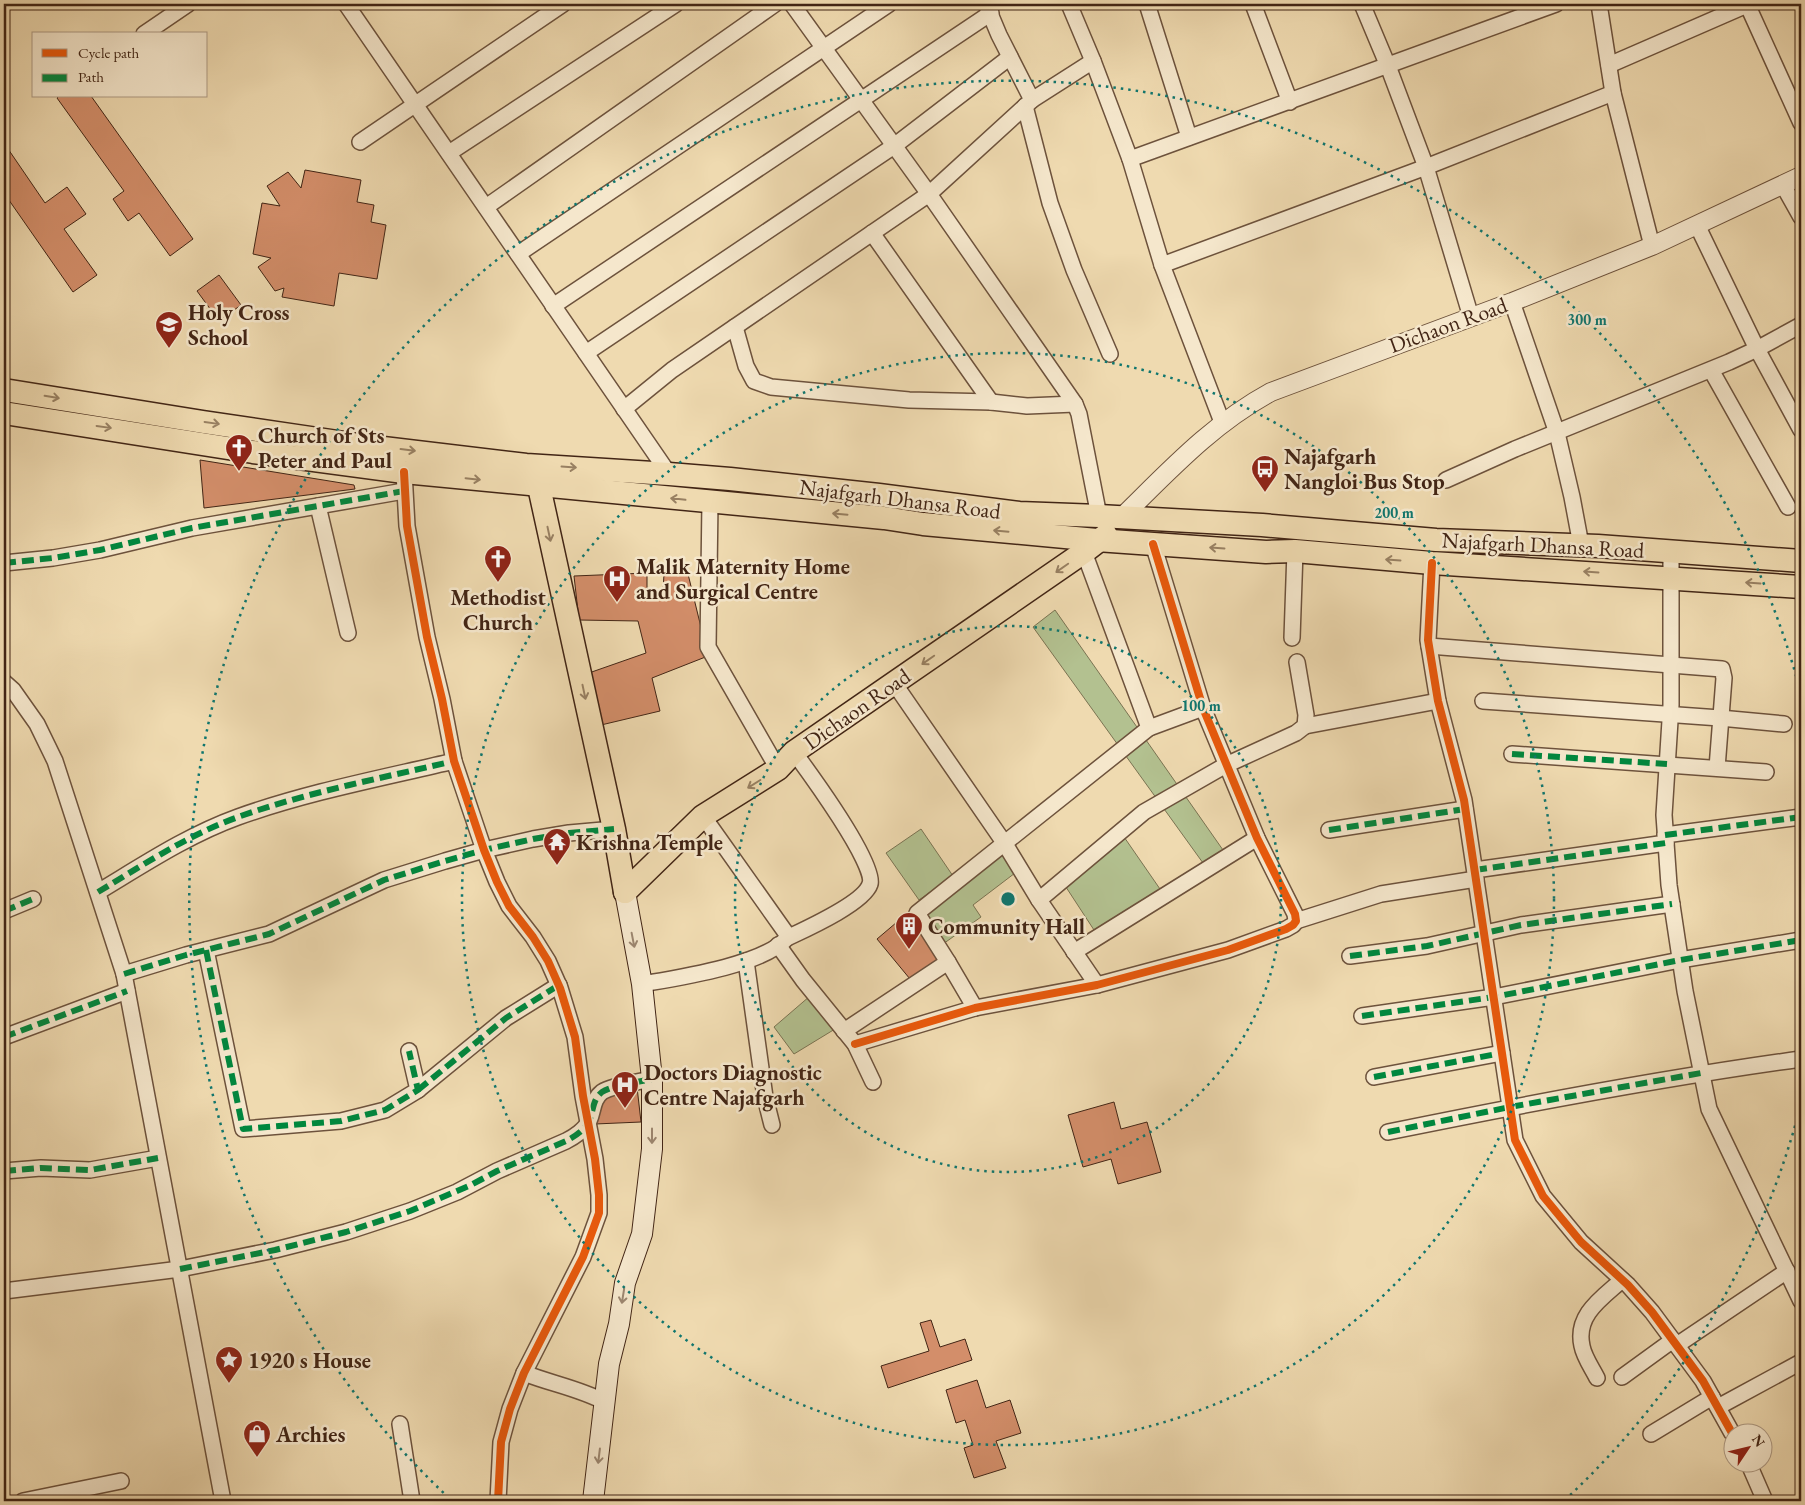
<svg xmlns="http://www.w3.org/2000/svg" width="1805" height="1505" viewBox="0 0 1805 1505" font-family="'EB Garamond',serif">
  <style>
    .green { fill: #b3c190; stroke: #7a7352 }
    .building { fill: #d38e6a; stroke: #422515 }
    .lines { fill: none; stroke-linecap: round; stroke-linejoin: round }
    .minor-casing { stroke: #6d523c; stroke-width: 18 }
    .tertiary-casing { stroke: #6d523c; stroke-width: 20 }
    .secondary-casing { stroke: #422515; stroke-width: 22 }
    .primary-casing { stroke: #422515; stroke-width: 25 }
    .minor { stroke: #f5e7cc; stroke-width: 15 }
    .tertiary { stroke: #f5e7cc; stroke-width: 18 }
    .secondary { stroke: #f5e7cc; stroke-width: 20 }
    .primary { stroke: #efdab0; stroke-width: 22 }
    .quiet { stroke: #00873e; stroke-width: 6; stroke-dasharray: 12 6; stroke-linecap: butt }
    .cycleway-casing { stroke: #f5e7cc; stroke-width: 11 }
    .cycleway { stroke: #e8590c; stroke-width: 8 }
    .oneway { stroke: #988062 }
    .oneway2 { stroke: #9c8670 }
    .ring { fill: none; stroke: #0f766e; stroke-width: 2.5; stroke-dasharray: 2.5 5 }
    .labels { text-anchor: middle; dominant-baseline: central; stroke-width: 5; stroke-linejoin: round; paint-order: stroke }
    .poi-label { font-size: 22px; font-weight: bold; fill: #422515; stroke: #f5e7cc; text-anchor: start }
    .street-label { font-size: 22px; fill: #422515; stroke: #f5e7cc }
    .centre { fill: #0f766e; stroke: #f5e7cc; stroke-width: 2.5 }
    .ring-label { font-size: 15px; text-anchor: middle; font-weight: bold; fill: #0f766e; stroke: #f5e7cc; stroke-width: 5; stroke-linejoin: round; paint-order: stroke }
  </style>
  <rect width="100%" height="100%" fill="#efdab0"/>
  <filter id="stains"><feTurbulence type="fractalNoise" baseFrequency=".004" numOctaves="4"/><feColorMatrix values="0 0 0 0 .2 0 0 0 0 .09 0 0 0 0 .02 0 0 0 .5 -.17"/></filter>
  <radialGradient id="worn" r=".72"><stop offset=".6" stop-color="#630" stop-opacity="0"/><stop offset="1" stop-color="#630" stop-opacity=".3"/></radialGradient>
  <g class="green">
    <path d="M1055 610 1223 850 1203 863 1033 627Z"/>
    <path d="M921 829 953 876 919 900 886 853Z"/>
    <path d="M1122 834 1160 889 1094 930 1062 881Z"/>
    <path d="M1005 852 1019 870 973 905 981 917 943 944 926 915Z"/>
    <path d="M810 996 835 1029 794 1054 774 1027Z"/>
  </g>
  <g class="building">
    <path d="M59 96H91L193 239 170 256 139 213 128 221 113 199 124 191 57 98Z"/>
    <path d="M4 143 45 203 67 187 86 214 64 229 97 275 73 292 4 193Z"/>
    <path d="M305 170 361 180 357 202 374 205 371 222 386 225 377 279 339 273 334 306 282 297 284 288 275 291 258 267 271 258 253 254 262 203 280 206 267 186 288 172 301 188Z"/>
    <path d="M219 275 241 305 219 321 197 291Z"/>
    <path d="M200 460 354 485 355 489 204 508Z"/>
    <path d="M647 573V590L663 591 664 574H688L708 656 652 678 660 711 601 725 586 674 646 653 638 621 579 620 574 576Z"/>
    <path d="M910 911 938 961 910 979 877 939Z"/>
    <path d="M637 1087 641 1122 595 1124 598 1097H610L611 1092Z"/>
    <path d="M1114 1102 1121 1129 1147 1122 1161 1172 1118 1184 1111 1159 1083 1167 1068 1115Z"/>
    <path d="M931 1320 940 1347 965 1339 972 1360 888 1388 881 1366 929 1351 920 1323Z"/>
    <path d="M977 1380 986 1408 1010 1400 1021 1433 996 1441 1006 1468 974 1478 964 1448 973 1445 965 1420 956 1423 946 1390Z"/>
  </g>
  <g class="lines">
    <defs>
      <g id="minor">
        <path d="M346 4 669 474"/>
        <path d="M792 4 929 194 1075 404 1079 414 1099 516"/>
        <path d="M986 4 999 35 1032 100"/>
        <path d="M1069 4 1093 61 1130 159 1162 265 1222 422"/>
        <path d="M1147 4 1189 137"/>
        <path d="M1253 4 1290 102"/>
        <path d="M1362 4 1388 66 1426 167 1471 317"/>
        <path d="M1599 4 1613 93 1652 246"/>
        <path d="M1747 4 1801 123"/>
        <path d="M144 34 188 4"/>
        <path d="M1609 65 1749 4"/>
        <path d="M1025 106 1050 203 1074 270 1110 354"/>
        <path d="M360 142 563 4"/>
        <path d="M449 153 676 4"/>
        <path d="M1130 159 1556 4"/>
        <path d="M1783 185 1801 217"/>
        <path d="M486 207 775 4"/>
        <path d="M1697 225 1757 349 1801 430"/>
        <path d="M872 233 991 402"/>
        <path d="M518 254 889 4"/>
        <path d="M1162 265 1426 167 1613 93"/>
        <path d="M1512 302 1557 433 1572 497 1581 545"/>
        <path d="M553 306 991 13"/>
        <path d="M735 327 746 366 754 381 771 387 909 400 991 402 1027 406 1075 404"/>
        <path d="M586 353 894 146 1010 57"/>
        <path d="M1711 370 1788 507"/>
        <path d="M624 409 672 370 929 194 1032 100 1093 61"/>
        <path d="M404 472 407 526 427 637 442 699 454 761 484 850 497 882 509 906 533 937 548 961 560 988 575 1037 583 1096 595 1159 599 1195V1213L583 1257 524 1373 510 1409 501 1442 498 1501"/>
        <path d="M1446 480 1515 449 1729 362 1757 349 1801 325"/>
        <path d="M710 502 708 647 778 769"/>
        <path d="M318 506 348 633"/>
        <path d="M1671 551V705L1664 815 1669 885 1685 991 1709 1109 1801 1301"/>
        <path d="M1084 552 1149 728"/>
        <path d="M4 563 53 558 100 550 192 528 404 491"/>
        <path d="M1432 563 1428 640 1438 701 1464 800 1515 1140 1543 1196 1581 1242 1628 1285 1652 1312 1703 1381 1732 1433"/>
        <path d="M1292 638 1295 551"/>
        <path d="M1429 646 1722 669 1724 678 1717 768"/>
        <path d="M4 682 13 690 37 724 55 761 124 974 223 1501"/>
        <path d="M894 683 1005 844 1039 900 1097 985"/>
        <path d="M1483 701 1720 718 1784 724"/>
        <path d="M1305 726 1438 701"/>
        <path d="M1512 754 1766 772"/>
        <path d="M1329 830 1465 809"/>
        <path d="M1665 835 1801 817"/>
        <path d="M1475 870 1666 843"/>
        <path d="M98 892C143 865 188 835 238 817 308 792 382 778 454 761"/>
        <path d="M1039 900 1144 812 1226 765 1296 733 1305 726 1306 715 1297 662"/>
        <path d="M4 911 33 899"/>
        <path d="M1296 921 1381 894 1476 879"/>
        <path d="M787 938C806 929 864 903 870 884 877 865 808 771 794 752"/>
        <path d="M778 945 803 980 855 1044 873 1082"/>
        <path d="M206 950 243 1129 341 1121 385 1110 418 1090 409 1051"/>
        <path d="M1074 952 1257 838"/>
        <path d="M1350 956 1427 946 1521 925 1672 904"/>
        <path d="M746 961 765 1097 772 1125"/>
        <path d="M948 962 917 913 1149 728 1203 708"/>
        <path d="M124 974 186 955 269 934 384 880 445 861 484 850 533 839 569 833 614 829"/>
        <path d="M642 984C677 978 764 965 787 938L786 933 703 816"/>
        <path d="M1362 1016 1494 997 1680 960 1801 940"/>
        <path d="M844 1031 948 962 975 1008"/>
        <path d="M4 1037 127 991"/>
        <path d="M855 1044 975 1008 1097 985 1228 950 1286 929 1293 925 1296 921 1295 914 1257 838 1203 708 1153 544"/>
        <path d="M1374 1077 1502 1053"/>
        <path d="M418 1090 506 1018 559 985"/>
        <path d="M1388 1132C1525 1104 1662 1078 1801 1059"/>
        <path d="M4 1171 41 1168 90 1170 158 1158"/>
        <path d="M4 1291 180 1269 275 1250 346 1232 410 1211 457 1192 497 1171 566 1141C574 1137 586 1129 589 1121 594 1110 592 1100 602 1092 613 1085 639 1082 652 1079"/>
        <path d="M1677 1345 1787 1271"/>
        <path d="M524 1373C552 1384 578 1388 605 1402"/>
        <path d="M1622 1377 1673 1340"/>
        <path d="M1597 1378C1592 1368 1584 1357 1582 1346 1575 1315 1602 1298 1622 1280"/>
        <path d="M1718 1407 1801 1362"/>
        <path d="M400 1424 412 1501"/>
        <path d="M1651 1434 1712 1397"/>
        <path d="M1748 1462 1765 1501"/>
        <path d="M23 1501 121 1481"/>
      </g>
      <path id="tertiary" d="M1122 517C1169 471 1212 424 1271 392L1512 302 1652 246 1801 176"/>
      <path id="secondary" d="M593 1501 609 1364 619 1324 625 1283 642 1234 652 1149V1079L642 984 625 892"/>
      <g id="primary">
        <path d="M4 390 203 422 358 445 526 465 669 474 730 479 879 495 1019 513 1099 516 1262 525 1436 540 1598 546 1801 561"/>
        <path d="M4 413 253 452 404 472 884 518 923 524 1097 540 1266 552 1295 551 1432 563 1801 587"/>
        <path d="M536 473 614 829 625 892"/>
        <path d="M625 892 703 816 778 769 794 752 1084 552 1106 535"/>
      </g>
    </defs>
    <use href="#minor" class="minor-casing"/>
    <use href="#tertiary" class="tertiary-casing"/>
    <use href="#secondary" class="secondary-casing"/>
    <use href="#primary" class="primary-casing"/>
    <use href="#minor" class="minor"/>
    <use href="#tertiary" class="tertiary"/>
    <use href="#secondary" class="secondary"/>
    <use href="#primary" class="primary"/>
    <g class="quiet">
      <path d="M4 563 53 558 100 550 192 528 404 491V497"/>
      <path d="M1512 754 1667 764"/>
      <path d="M1329 830 1465 809"/>
      <path d="M1665 835 1801 817"/>
      <path d="M1475 870 1666 843"/>
      <path d="M98 892C143 865 188 835 238 817 308 792 382 778 454 761"/>
      <path d="M4 911 33 899"/>
      <path d="M206 950 243 1129 341 1121 385 1110 418 1090 409 1051"/>
      <path d="M1350 956 1427 946 1521 925 1672 904"/>
      <path d="M124 974 186 955 269 934 384 880 445 861 484 850 533 839 569 833 614 829"/>
      <path d="M1362 1016 1494 997 1680 960 1801 940"/>
      <path d="M4 1037 127 991"/>
      <path d="M1374 1077 1502 1053"/>
      <path d="M418 1090 506 1018 559 985"/>
      <path d="M1388 1132 1510 1107 1701 1073"/>
      <path d="M4 1171 41 1168 90 1170 158 1158"/>
      <path d="M180 1269 275 1250 346 1232 410 1211 471 1185 497 1171 566 1141C574 1137 586 1129 589 1121 594 1110 592 1100 602 1092 613 1085 639 1082 652 1079"/>
    </g>
    <defs>
      <g id="cycleway">
        <path d="M404 472 407 526 427 637 442 699 454 761 484 850 497 882 509 906 533 937 548 961 560 988 575 1037 583 1096 595 1159 599 1195V1213L583 1257 524 1373 510 1409 501 1442 498 1501"/>
        <path d="M1432 563 1428 640 1438 701 1464 800 1515 1140 1543 1196 1581 1242 1628 1285 1652 1312 1703 1381 1732 1433"/>
        <path d="M855 1044 975 1008 1097 985 1228 950 1286 929 1293 925 1296 921 1295 914 1257 838 1203 708 1153 544"/>
      </g>
    </defs>
    <use href="#cycleway" class="cycleway-casing"/>
    <use href="#cycleway" class="cycleway"/>
  </g>
  <defs><path id="oneway-shaft" d="M-6 0H5M1.5-3L5.5 0L1.5 3" fill="none" stroke-width="1.6" stroke-linecap="round" stroke-linejoin="round" transform="scale(1.25)"/></defs>
  <g class="oneway">
    <use href="#oneway-shaft" transform="translate(52 397) rotate(9)"/>
    <use href="#oneway-shaft" transform="translate(212 423) rotate(8)"/>
    <use href="#oneway-shaft" transform="translate(104 427) rotate(8)"/>
    <use href="#oneway-shaft" transform="translate(408 450) rotate(7)"/>
    <use href="#oneway-shaft" transform="translate(569 467) rotate(4)"/>
    <use href="#oneway-shaft" transform="translate(473 479) rotate(6)"/>
    <use href="#oneway-shaft" transform="translate(678 499) rotate(-174)"/>
    <use href="#oneway-shaft" transform="translate(840 514) rotate(-175)"/>
    <use href="#oneway-shaft" transform="translate(1001 531) rotate(-175)"/>
    <use href="#oneway-shaft" transform="translate(549 534) rotate(78)"/>
    <use href="#oneway-shaft" transform="translate(1217 548) rotate(-176)"/>
    <use href="#oneway-shaft" transform="translate(1393 560) rotate(-176)"/>
    <use href="#oneway-shaft" transform="translate(1062 568) rotate(145)"/>
    <use href="#oneway-shaft" transform="translate(1591 572) rotate(-176)"/>
    <use href="#oneway-shaft" transform="translate(1753 583) rotate(-176)"/>
    <use href="#oneway-shaft" transform="translate(928 660) rotate(145)"/>
    <use href="#oneway-shaft" transform="translate(584 692) rotate(78)"/>
    <use href="#oneway-shaft" transform="translate(754 784) rotate(148)"/>
  </g>
  <g class="oneway2">
    <use href="#oneway-shaft" transform="translate(633 940) rotate(79)"/>
    <use href="#oneway-shaft" transform="translate(652 1136) rotate(90)"/>
    <use href="#oneway-shaft" transform="translate(623 1296) rotate(99)"/>
    <use href="#oneway-shaft" transform="translate(599 1456) rotate(97)"/>
  </g>
  <g class="ring">
    <circle cx="1008" cy="899" r="273"/>
    <circle cx="1008" cy="899" r="546"/>
    <path d="M1801 1104A819 819 0 0 1 1567 1498M449 1498A819 819 0 1 1 1801 694"/>
  </g>
  <defs>
    <symbol id="school-pin" viewBox="-11 -11 22 30"><path d="M0 17L-7.5 6A9.5 9.5 0 1 1 7.5 6Z" fill="#8f2418" stroke="#f5e7cc"/><path d="M0-5L7-2L0 1L-7-2ZM-4 1L0 2.5L4 1V4Q0 6-4 4Z" fill="#fff"/></symbol>
    <symbol id="church-pin" viewBox="-11 -11 22 30"><path d="M0 17L-7.5 6A9.5 9.5 0 1 1 7.5 6Z" fill="#8f2418" stroke="#f5e7cc"/><path d="M-1.2-6h2.4v3.5h3.3v2.4h-3.3V6h-2.4V-.1h-3.3v-2.4h3.3Z" fill="#fff"/></symbol>
    <symbol id="bus-pin" viewBox="-11 -11 22 30"><path d="M0 17L-7.5 6A9.5 9.5 0 1 1 7.5 6Z" fill="#8f2418" stroke="#f5e7cc"/><path d="M-5-6H5V4H4V6H2V4H-2V6H-4V4H-5ZM-3.5-4V0h7V-4ZM-3.5 1.2v1.5H-2V1.2ZM2 1.2v1.5H3.5V1.2Z" fill="#fff"/></symbol>
    <symbol id="hospital-pin" viewBox="-11 -11 22 30"><path d="M0 17L-7.5 6A9.5 9.5 0 1 1 7.5 6Z" fill="#8f2418" stroke="#f5e7cc"/><path d="M-5-5h3v3.5h4V-5h3V5h-3V1.5h-4V5h-3Z" fill="#fff"/></symbol>
    <symbol id="temple-pin" viewBox="-11 -11 22 30"><path d="M0 17L-7.5 6A9.5 9.5 0 1 1 7.5 6Z" fill="#8f2418" stroke="#f5e7cc"/><path d="M0-6L5-2H3V0L6.5 2.5H4V6H1.5V3h-3V6H-4V2.5H-6.5L-3 0V-2H-5Z" fill="#fff"/></symbol>
    <symbol id="building-pin" viewBox="-11 -11 22 30"><path d="M0 17L-7.5 6A9.5 9.5 0 1 1 7.5 6Z" fill="#8f2418" stroke="#f5e7cc"/><path d="M-4-6H4V6H1V3H-1V6H-4ZM-2.5-4.3h1.7v1.8h-1.7ZM.8-4.3h1.7v1.8H.8ZM-2.5-1h1.7V.8h-1.7ZM.8-1h1.7V.8H.8Z" fill="#fff"/></symbol>
    <symbol id="sight-pin" viewBox="-11 -11 22 30"><path d="M0 17L-7.5 6A9.5 9.5 0 1 1 7.5 6Z" fill="#8f2418" stroke="#f5e7cc"/><path d="M0-6L1.8-2.2L6-1.7L2.9 1.2L3.7 5.4L0 3.3L-3.7 5.4L-2.9 1.2L-6-1.7L-1.8-2.2Z" fill="#fff"/></symbol>
    <symbol id="shop-pin" viewBox="-11 -11 22 30"><path d="M0 17L-7.5 6A9.5 9.5 0 1 1 7.5 6Z" fill="#8f2418" stroke="#f5e7cc"/><path d="M-5-2.5h2.3a2.7 3.5 0 0 1 5.4 0H5L5.5 6h-11ZM-1.5-2.5h3a1.5 2.3 0 0 0-3 0Z" fill="#fff"/></symbol>
  </defs>
  <g fill-rule="evenodd">
    <use href="#school-pin" x="153" y="309" width="32" height="43"/>
    <use href="#church-pin" x="223" y="432" width="32" height="43"/>
    <use href="#bus-pin" x="1249" y="453" width="32" height="43"/>
    <use href="#church-pin" x="482" y="543" width="32" height="43"/>
    <use href="#hospital-pin" x="601" y="563" width="32" height="43"/>
    <use href="#temple-pin" x="541" y="826" width="32" height="43"/>
    <use href="#building-pin" x="893" y="910" width="32" height="43"/>
    <use href="#hospital-pin" x="609" y="1069" width="32" height="43"/>
    <use href="#sight-pin" x="213" y="1344" width="32" height="43"/>
    <use href="#shop-pin" x="241" y="1418" width="32" height="43"/>
  </g>
  <g class="labels">
    <g class="poi-label">
      <text x="188" y="312">Holy Cross<tspan x="188" dy="25">School</tspan></text>
      <text x="258" y="435">Church of Sts<tspan x="258" dy="25">Peter and Paul</tspan></text>
      <text x="1284" y="456">Najafgarh<tspan x="1284" dy="25">Nangloi Bus Stop</tspan></text>
      <text x="636" y="566">Malik Maternity Home<tspan x="636" dy="25">and Surgical Centre</tspan></text>
      <text x="498" y="597" text-anchor="middle">Methodist<tspan x="498" dy="25">Church</tspan></text>
      <text x="576" y="842">Krishna Temple</text>
      <text x="928" y="926">Community Hall</text>
      <text x="644" y="1072">Doctors Diagnostic<tspan x="644" dy="25">Centre Najafgarh</tspan></text>
      <text x="248" y="1360">1920 s House</text>
      <text x="276" y="1434">Archies</text>
    </g>
    <g class="street-label">
      <text transform="translate(1448 325) rotate(-20)">Dichaon Road</text>
      <text transform="translate(900 499) rotate(7)">Najafgarh Dhansa Road</text>
      <text transform="translate(1543 545) rotate(3)">Najafgarh Dhansa Road</text>
      <text transform="translate(857 709) rotate(-35)">Dichaon Road</text>
    </g>
  </g>
  <circle cx="1008" cy="899" r="8" class="centre"/>
  <g class="ring-label">
    <text x="1587" y="325">300 m</text>
    <text x="1394" y="518">200 m</text>
    <text x="1201" y="711">100 m</text>
  </g>
  <rect width="1805" height="1505" fill="none" stroke="#efdab0" stroke-width="20"/>
  <rect x="5" y="5" width="1795" height="1495" fill="none" stroke="#422515" stroke-width="2.5"/>
  <rect x="10" y="10" width="1785" height="1485" fill="none" stroke="#422515"/>
  <rect x="32" y="32" width="175" height="65" fill="#f5e7cc" stroke="#ad9983"/>
  <rect x="42" y="49" width="25" height="8" fill="#e8590c" stroke="#ad9983"/>
  <text x="78" y="58" font-size="15" fill="#422515">Cycle path</text>
  <rect x="42" y="74" width="25" height="8" fill="#00873e" stroke="#ad9983"/>
  <text x="78" y="82" font-size="15" fill="#422515">Path</text>
  <g transform="translate(1748 1448) rotate(55)"><circle r="24" fill="#f5e7cc" stroke="#ad9983"/>
  <path d="M0-4L9 19L0 12L-9 19Z" fill="#8f2418"/>
  <text y="-8" font-size="14" font-weight="bold" text-anchor="middle" fill="#422515">N</text>
  </g>
  <rect width="100%" height="100%" filter="url(#stains)"/>
  <rect width="100%" height="100%" fill="url(#worn)"/>
</svg>
